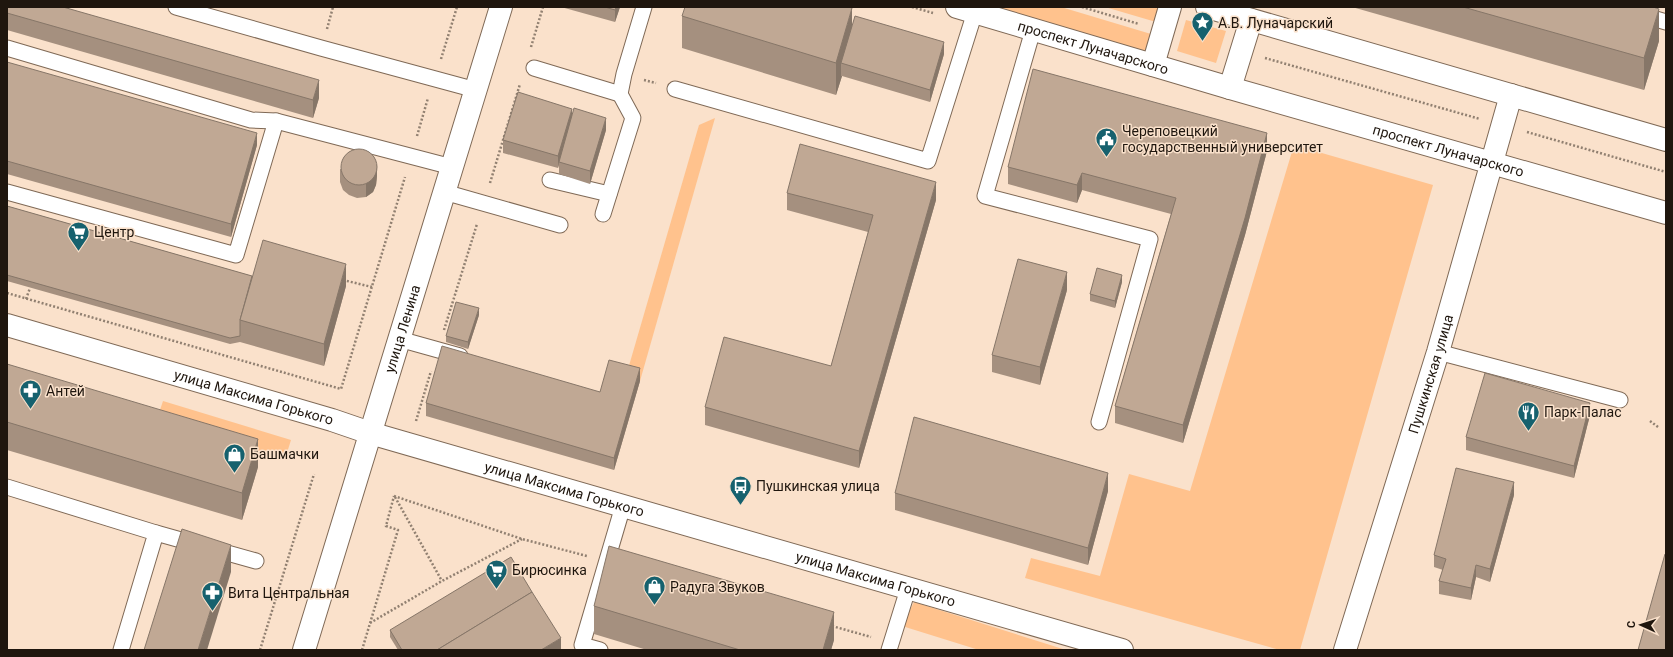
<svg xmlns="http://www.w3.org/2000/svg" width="1673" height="657" viewBox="0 0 1673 657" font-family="Roboto,sans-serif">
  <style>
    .green { fill: #ffc28d }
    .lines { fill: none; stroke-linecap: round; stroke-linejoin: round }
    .service-casing { stroke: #7f6956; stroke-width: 17 }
    .minor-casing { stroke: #7f6956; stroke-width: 24 }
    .tertiary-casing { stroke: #7f6956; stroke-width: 24 }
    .path { stroke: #918071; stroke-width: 2.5; stroke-dasharray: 2 2; stroke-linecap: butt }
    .service { stroke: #fff; stroke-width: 15 }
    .minor { stroke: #fff; stroke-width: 22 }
    .tertiary { stroke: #fff; stroke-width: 22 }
    .wall { fill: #a5907f }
    .shaded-wall { fill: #867668 }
    .building { fill: #c0a894; stroke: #867668 }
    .labels { text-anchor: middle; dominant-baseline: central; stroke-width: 3; stroke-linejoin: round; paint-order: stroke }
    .poi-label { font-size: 14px; fill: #1f160e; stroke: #fae1cb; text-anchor: start }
    .street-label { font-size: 14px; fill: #1f160e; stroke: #fae1cb }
  </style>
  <rect width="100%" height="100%" fill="#fae1cb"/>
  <g class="green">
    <path d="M991 7H1061L1151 34 1145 53Z"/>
    <path d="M1105 7H1159L1156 22Z"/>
    <path d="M1186 20 1226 31 1216 63 1177 51Z"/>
    <path d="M715 118 640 381 626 376 699 125Z"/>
    <path d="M1294 145 1433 185 1300 650H1280L1025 578 1031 558 1100 576 1129 474 1190 491Z"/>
    <path d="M163 401 291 440 285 459 157 419Z"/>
    <path d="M914 602 1066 650H979L902 626Z"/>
  </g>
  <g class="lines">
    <defs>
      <g id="service">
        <path d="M176 7 321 48 476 90"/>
        <path d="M1615 7 1666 22"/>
        <path d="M1033 30 985 196 1150 239 1099 422"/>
        <path d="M7 48 251 120 276 121 452 167"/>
        <path d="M534 68 620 94 624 74 644 7"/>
        <path d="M675 89 928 161 975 12"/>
        <path d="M550 180 609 194"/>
        <path d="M7 192 236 255 276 121"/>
        <path d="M444 192 560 225"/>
        <path d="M603 214 633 118 620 94"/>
        <path d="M399 339 460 356"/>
        <path d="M1438 352 1620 400"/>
        <path d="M7 487 156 533 121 650"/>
        <path d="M156 533 256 561"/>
        <path d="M600 650 582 645 623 506"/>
        <path d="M889 650 908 589"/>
      </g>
      <g id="minor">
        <path id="s1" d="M957 7 1230 88 1666 213"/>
        <path d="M1207 7 1666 140"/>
        <path d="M1153 65 1170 7"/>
        <path d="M1230 88 1251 20"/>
        <path id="s2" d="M1345 650 1438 352 1511 95"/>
      </g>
      <g id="tertiary">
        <path id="s3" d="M7 325 332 420 370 433 1122 650"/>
        <path id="s4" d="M304 650 501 7"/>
      </g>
    </defs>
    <use href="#service" class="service-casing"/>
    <use href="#minor" class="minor-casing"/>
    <use href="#tertiary" class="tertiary-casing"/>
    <g class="path">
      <path d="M912 7 933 13"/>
      <path d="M1082 7 1139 24"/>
      <path d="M327 29 333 7"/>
      <path d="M531 47 543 7"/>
      <path d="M1265 58 1480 119"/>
      <path d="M441 59 457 7"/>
      <path d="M644 80 656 83"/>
      <path d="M1527 132 1666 172"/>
      <path d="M417 136 428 98"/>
      <path d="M490 183 520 84"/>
      <path d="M343 280 372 287"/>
      <path d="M7 293 341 389 405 177"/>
      <path d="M26 299 30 288"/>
      <path d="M444 330 477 224"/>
      <path d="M416 421 431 371"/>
      <path d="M1650 421 1658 427"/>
      <path d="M394 496 522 539 587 556"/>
      <path d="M395 497 442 581"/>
      <path d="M370 623 442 581 522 539"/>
      <path d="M832 626 871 637"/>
      <path d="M260 650 314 474"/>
      <path d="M362 650 398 530 386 526 394 496"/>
    </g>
    <use href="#service" class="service"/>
    <use href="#minor" class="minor"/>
    <use href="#tertiary" class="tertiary"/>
  </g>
  <g class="wall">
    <path d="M7 7 319 98 313 118 7 30Z"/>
    <path d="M561 7H620L615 22Z"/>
    <path d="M1352 7H1653L1659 41 1644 90Z"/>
    <path d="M682 16 852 27 944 54 930 102 842 76 836 95 682 48Z"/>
    <path d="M7 62 257 145 231 237 7 174Z"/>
    <path d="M572 117 606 130 590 184 559 174V165L558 168 503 153V140Z"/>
    <path d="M1267 151 1245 235 1183 443 1115 423V406L1171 214 1082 190 1077 203 1008 184V167Z"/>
    <path d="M340 169 377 176 376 185 373 192 366 197 357 198 349 195 343 190 340 182Z"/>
    <path d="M787 193 936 200 859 468 705 425V407L831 366 868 232 787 210Z"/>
    <path d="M7 206 252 276 346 286 324 366 240 342 230 344 7 281Z"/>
    <path d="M1122 282 1115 308 1090 301V294Z"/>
    <path d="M1067 290 1040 385 992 372V355Z"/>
    <path d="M479 315 468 349 446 342V336Z"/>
    <path d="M7 364 258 467 242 520 7 450Z"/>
    <path d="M640 381 614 470 426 416V403L600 392Z"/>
    <path d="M1666 412V423H1665V417Z"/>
    <path d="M1590 415 1574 478 1466 450V437Z"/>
    <path d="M1108 491 1088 565 895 510V493Z"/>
    <path d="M1514 495 1490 582 1476 577 1471 600 1439 594V581L1443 570 1434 567V555Z"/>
    <path d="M594 606 834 640 831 650H647L594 634Z"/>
    <path d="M390 630 561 650H398L390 637Z"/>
  </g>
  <g class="shaded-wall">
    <path d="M616 7H620L615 22V10Z"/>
    <path d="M852 8V40L841 63V76H842L836 95V63Z"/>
    <path d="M1659 9V41L1644 90V58Z"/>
    <path d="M944 42V54L930 102V90Z"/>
    <path d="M319 80V98L313 118V100Z"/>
    <path d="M572 109V121L559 162 558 168V156Z"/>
    <path d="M606 118V130L590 184V171Z"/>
    <path d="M257 133V145L231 237V224Z"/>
    <path d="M1267 133V151L1245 235 1183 443V425Z"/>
    <path d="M377 164V176L376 185 373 192 366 197V184Z"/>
    <path d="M1082 173V190L1077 203V185Z"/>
    <path d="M936 182V200L859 468V451Z"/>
    <path d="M346 264V286L324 366V344Z"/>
    <path d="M1067 272V290L1040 385V367Z"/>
    <path d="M1122 275V282L1115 308V301Z"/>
    <path d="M479 308V315L468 349V342Z"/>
    <path d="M640 368V381L614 470V458Z"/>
    <path d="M1590 403V415L1574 478V466Z"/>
    <path d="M258 439V467L242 520V493Z"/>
    <path d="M1108 473V491L1088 565V548Z"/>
    <path d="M1514 482V495L1490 582V569Z"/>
    <path d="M231 545V572L207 650H198Z"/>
    <path d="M1476 565V577L1471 600V588Z"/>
    <path d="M834 612V640L831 650H823Z"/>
    <path d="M561 638V650H541Z"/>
  </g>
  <g class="building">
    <path d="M7 7H63L319 80 313 100 7 13Z"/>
    <path d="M605 7H616L615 10Z"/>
    <path d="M685 7H849L852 8 836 63 682 16Z"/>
    <path d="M1463 7H1653L1659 9 1644 58Z"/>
    <path d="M855 16 944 42 930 90 841 63Z"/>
    <path d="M7 62 257 133 231 224 7 161Z"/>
    <path d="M1033 69 1267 133 1245 218 1183 425 1115 406 1176 198 1082 173 1077 185 1008 167Z"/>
    <path d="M518 92 572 109 558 156 503 140Z"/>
    <path d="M574 108 606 118 590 171 559 162Z"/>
    <path d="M800 144 936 182 859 451 705 407 724 337 831 366 873 215 787 193Z"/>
    <circle cx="359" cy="167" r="18"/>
    <path d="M7 206 252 276 240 320V336L230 338 7 275Z"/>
    <path d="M263 240 346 264 324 344 240 320Z"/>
    <path d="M1018 259 1067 272 1040 367 992 355Z"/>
    <path d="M1097 268 1122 275 1115 301 1090 294Z"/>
    <path d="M456 302 479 308 468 342 446 336Z"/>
    <path d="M442 346 600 392 609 360 640 368 614 458 426 403Z"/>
    <path d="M7 364 258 439 242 493 7 422Z"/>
    <path d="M1485 373 1590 403 1574 466 1466 437Z"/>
    <path d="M914 417 1108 473 1088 548 895 493Z"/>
    <path d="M1456 468 1514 482 1490 569 1476 565 1471 588 1439 581 1446 559 1434 555Z"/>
    <path d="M182 529 231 545 198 650H144Z"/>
    <path d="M609 546 834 612 823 650H740L594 606Z"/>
    <path d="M1665 554H1666V650H1638Z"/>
    <path d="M511 557 532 592 437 650H402L390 630Z"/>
    <path d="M532 592 561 638 541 650H437Z"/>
  </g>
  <defs>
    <symbol id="sight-pin" viewBox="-11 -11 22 30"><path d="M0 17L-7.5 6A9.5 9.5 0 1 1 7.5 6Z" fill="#16616e" stroke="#fae1cb"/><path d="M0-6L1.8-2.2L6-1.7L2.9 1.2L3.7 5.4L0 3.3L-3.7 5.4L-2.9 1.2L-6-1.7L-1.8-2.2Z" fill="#fff"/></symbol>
    <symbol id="civic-pin" viewBox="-11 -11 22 30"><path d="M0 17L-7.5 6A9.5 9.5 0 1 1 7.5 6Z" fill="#16616e" stroke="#fae1cb"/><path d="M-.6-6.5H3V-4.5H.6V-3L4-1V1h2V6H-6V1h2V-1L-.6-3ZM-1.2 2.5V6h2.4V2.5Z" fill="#fff"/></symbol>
    <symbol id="supermarket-pin" viewBox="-11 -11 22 30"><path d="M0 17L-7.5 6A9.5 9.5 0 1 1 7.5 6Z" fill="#16616e" stroke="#fae1cb"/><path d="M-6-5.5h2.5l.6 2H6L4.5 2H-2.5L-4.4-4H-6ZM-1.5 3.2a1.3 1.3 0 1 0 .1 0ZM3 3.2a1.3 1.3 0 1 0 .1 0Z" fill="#fff"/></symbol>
    <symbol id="pharmacy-pin" viewBox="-11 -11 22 30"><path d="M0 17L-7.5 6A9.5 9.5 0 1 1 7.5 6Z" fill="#16616e" stroke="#fae1cb"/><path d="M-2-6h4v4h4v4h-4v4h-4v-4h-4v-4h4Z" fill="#fff"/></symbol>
    <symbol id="restaurant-pin" viewBox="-11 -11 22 30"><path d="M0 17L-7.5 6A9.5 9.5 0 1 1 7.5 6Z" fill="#16616e" stroke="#fae1cb"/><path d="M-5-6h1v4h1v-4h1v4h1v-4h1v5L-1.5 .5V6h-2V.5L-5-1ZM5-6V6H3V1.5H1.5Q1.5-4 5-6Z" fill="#fff"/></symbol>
    <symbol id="shop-pin" viewBox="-11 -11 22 30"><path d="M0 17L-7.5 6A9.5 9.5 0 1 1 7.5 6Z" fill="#16616e" stroke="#fae1cb"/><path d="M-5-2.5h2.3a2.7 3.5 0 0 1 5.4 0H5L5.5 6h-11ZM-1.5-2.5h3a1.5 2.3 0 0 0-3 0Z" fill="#fff"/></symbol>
    <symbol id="bus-pin" viewBox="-11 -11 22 30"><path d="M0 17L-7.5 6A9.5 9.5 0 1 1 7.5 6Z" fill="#16616e" stroke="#fae1cb"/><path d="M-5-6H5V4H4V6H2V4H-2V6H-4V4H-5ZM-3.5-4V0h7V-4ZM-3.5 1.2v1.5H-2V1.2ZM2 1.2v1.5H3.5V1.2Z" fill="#fff"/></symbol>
  </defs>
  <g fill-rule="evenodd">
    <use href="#sight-pin" x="1190" y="10" width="25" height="34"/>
    <use href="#civic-pin" x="1094" y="126" width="25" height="34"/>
    <use href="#supermarket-pin" x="66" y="220" width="25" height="34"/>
    <use href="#pharmacy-pin" x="18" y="378" width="25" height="34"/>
    <use href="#restaurant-pin" x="1516" y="400" width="25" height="34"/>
    <use href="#shop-pin" x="222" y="442" width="25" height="34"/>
    <use href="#bus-pin" x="728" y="474" width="25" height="34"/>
    <use href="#supermarket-pin" x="484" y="558" width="25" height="34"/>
    <use href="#shop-pin" x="642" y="574" width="25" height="34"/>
    <use href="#pharmacy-pin" x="200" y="580" width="25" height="34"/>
  </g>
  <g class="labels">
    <g class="poi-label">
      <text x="1218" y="23">А.В. Луначарский</text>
      <text x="1122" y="131">Череповецкий<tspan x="1122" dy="16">государственный университет</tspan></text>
      <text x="94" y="232">Центр</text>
      <text x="46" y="391">Антей</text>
      <text x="1544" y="412">Парк-Палас</text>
      <text x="250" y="454">Башмачки</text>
      <text x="756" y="486">Пушкинская улица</text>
      <text x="512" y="570">Бирюсинка</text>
      <text x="670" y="587">Радуга Звуков</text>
      <text x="228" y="593">Вита Центральная</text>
    </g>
    <g class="street-label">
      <text stroke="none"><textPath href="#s1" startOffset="142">проспект Луначарского</textPath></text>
      <text stroke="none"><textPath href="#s1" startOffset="512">проспект Луначарского</textPath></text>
      <text stroke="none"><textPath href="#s4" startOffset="336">улица Ленина</textPath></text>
      <text stroke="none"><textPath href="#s2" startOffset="289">Пушкинская улица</textPath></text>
      <text stroke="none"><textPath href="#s3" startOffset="257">улица Максима Горького</textPath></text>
      <text stroke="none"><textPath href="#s3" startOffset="581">улица Максима Горького</textPath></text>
      <text stroke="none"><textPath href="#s3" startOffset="905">улица Максима Горького</textPath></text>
    </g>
  </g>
  <rect width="1673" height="657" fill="none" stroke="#1f160e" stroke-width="16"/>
  <g transform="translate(1641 625) rotate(273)" stroke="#fae1cb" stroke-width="3" paint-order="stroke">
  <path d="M0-3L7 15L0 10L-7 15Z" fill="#1f160e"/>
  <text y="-6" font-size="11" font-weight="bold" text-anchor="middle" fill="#1f160e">С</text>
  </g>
</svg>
